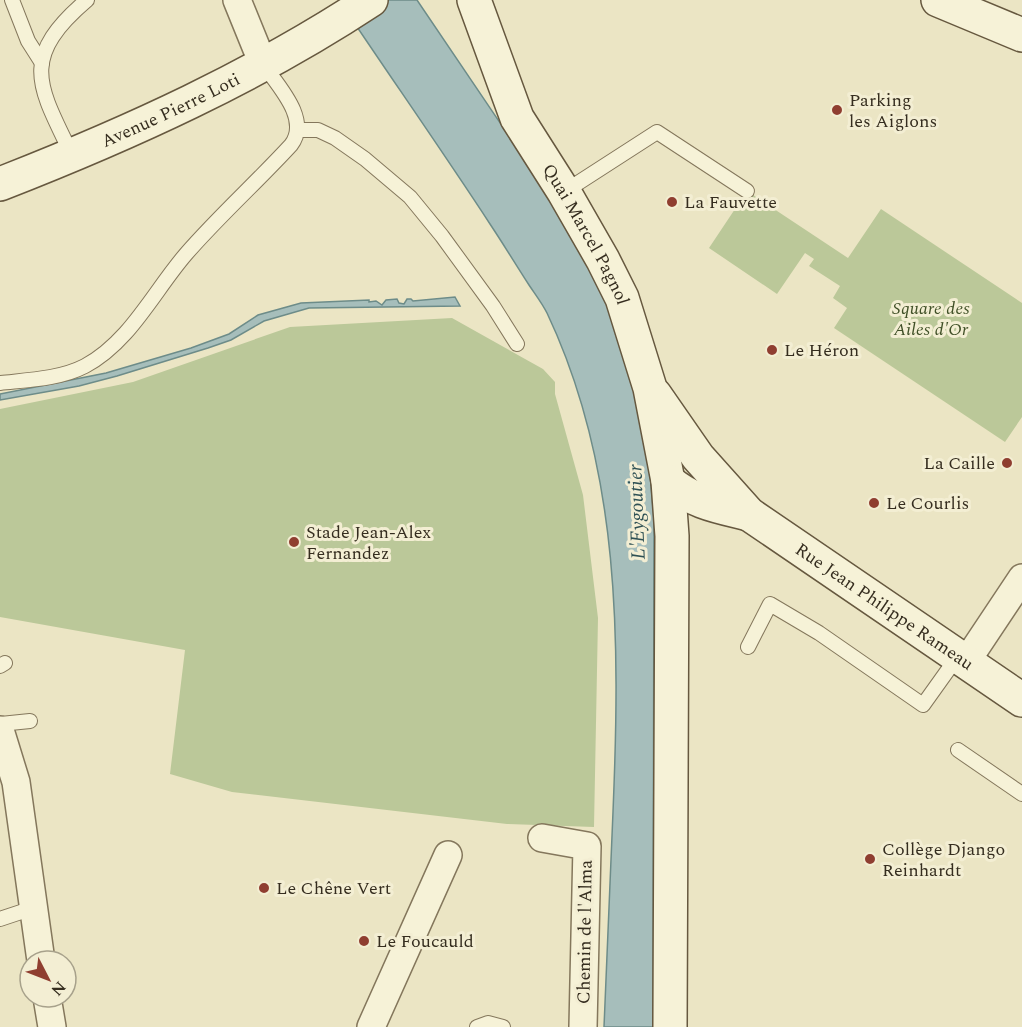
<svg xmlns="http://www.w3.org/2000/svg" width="1022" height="1027" viewBox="0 0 1022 1027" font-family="Spectral,serif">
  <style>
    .green { fill: #bbc899 }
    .water { fill: #a6bebb; stroke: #6d8c89; stroke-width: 1.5 }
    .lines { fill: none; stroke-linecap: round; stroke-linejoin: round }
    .lane-casing { stroke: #84775c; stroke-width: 16 }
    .street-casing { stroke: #84775c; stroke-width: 30 }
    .secondary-casing { stroke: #66583f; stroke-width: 36 }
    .lane { stroke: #f6f2d7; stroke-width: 14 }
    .street { stroke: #f6f2d7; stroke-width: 27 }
    .secondary { stroke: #f6f2d7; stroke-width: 33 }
    .poi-dot { fill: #8f3e30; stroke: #f3eed3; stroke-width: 2 }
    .labels { text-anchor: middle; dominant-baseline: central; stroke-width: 6; stroke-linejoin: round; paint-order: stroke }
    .poi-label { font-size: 18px; fill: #352d1f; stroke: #f3eed3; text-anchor: start }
    .street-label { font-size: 18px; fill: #352d1f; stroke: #f3eed3 }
    .park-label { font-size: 18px; font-style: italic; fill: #405027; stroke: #f3eed3 }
    .water-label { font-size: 20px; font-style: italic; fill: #2f5154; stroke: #f3eed3 }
  </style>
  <rect width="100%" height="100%" fill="#ebe5c4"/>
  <g class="green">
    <path d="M747 191 848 258 881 209 1022 303V417L1005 442 834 328 847 308 833 298 840 286 809 266 814 259 805 253 777 294 709 248Z"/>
    <path d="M452 318 543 369 555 382V394L583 495 598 618 594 827 507 824 232 792 170 774 185 650 0 617V409L133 382 290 327Z"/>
  </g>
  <g class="water">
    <path d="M339 0H417L557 207 622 323 650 474 654 519 653 1027H604C607 955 610 883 613 812 620 643 621 469 547 313 542 303 535 294 529 285 516 265 504 245 490 224 441 149 389 75 339 0Z"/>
    <path d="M455 297 460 306 309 308 264 321 231 340 208 348 117 376 79 386 0 400V394L106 373 191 348 229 334 258 315 301 303 369 300V302L376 301 382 305 386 300 397 299 399 303 404 304 407 299H411L413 301Z"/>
  </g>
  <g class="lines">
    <defs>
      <g id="lane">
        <path d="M12 0 28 41 42 63"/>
        <path d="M298 130H318L335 138 365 159 410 197 442 236 493 306 517 344"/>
        <path d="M72 155C38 85 19 58 87 0"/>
        <path d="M564 192 657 132 747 191"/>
        <path d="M0 383C27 380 60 379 85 366 130 342 154 291 186 254 219 216 257 182 291 145 311 119 277 85 263 64"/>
        <path d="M748 647 770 604 819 633 923 705 958 656"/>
        <path d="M0 666 5 663"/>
        <path d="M0 724 30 721"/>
        <path d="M958 750 1022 794"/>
        <path d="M0 919 33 908"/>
        <path d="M477 1027 488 1023 503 1027"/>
      </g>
      <g id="street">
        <path d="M237 0 263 64"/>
        <path d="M966 662 1022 578"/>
        <path d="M0 730 16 782 41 961"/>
        <path d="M542 838 587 846 583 1027"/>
        <path d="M47 997 52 1027"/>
        <path d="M371 1027 448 855"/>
      </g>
      <g id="secondary">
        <path id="s1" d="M474 0 517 118 564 192 603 260 622 298 650 388 668 481 672 536 670 1027"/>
        <path d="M938 0 1022 35"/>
        <path id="s2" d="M0 184C128 134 256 76 371 0"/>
        <path id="s3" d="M655 395 698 457 749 514 1022 700"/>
        <path d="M668 481C695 503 716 506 749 514"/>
      </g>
    </defs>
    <use href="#lane" class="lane-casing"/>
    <use href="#street" class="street-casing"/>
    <use href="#secondary" class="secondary-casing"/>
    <use href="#lane" class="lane"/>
    <use href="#street" class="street"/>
    <use href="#secondary" class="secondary"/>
  </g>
  <g class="poi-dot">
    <circle cx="837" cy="110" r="6"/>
    <circle cx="672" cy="202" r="6"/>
    <circle cx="772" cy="350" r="6"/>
    <circle cx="1007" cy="463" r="6"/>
    <circle cx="874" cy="503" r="6"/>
    <circle cx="294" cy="542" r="6"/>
    <circle cx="870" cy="859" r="6"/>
    <circle cx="264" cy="888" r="6"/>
    <circle cx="364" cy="941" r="6"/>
  </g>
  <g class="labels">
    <g class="poi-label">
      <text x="849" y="100">Parking<tspan x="849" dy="21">les Aiglons</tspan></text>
      <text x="684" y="202">La Fauvette</text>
      <text x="784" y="350">Le Héron</text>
      <text x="995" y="463" text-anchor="end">La Caille</text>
      <text x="886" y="503">Le Courlis</text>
      <text x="306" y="532">Stade Jean-Alex<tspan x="306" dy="21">Fernandez</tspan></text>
      <text x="882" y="849">Collège Django<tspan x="882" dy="21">Reinhardt</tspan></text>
      <text x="276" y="888">Le Chêne Vert</text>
      <text x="376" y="941">Le Foucauld</text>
    </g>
    <g class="street-label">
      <text stroke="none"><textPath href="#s2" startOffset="186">Avenue Pierre Loti</textPath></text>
      <text stroke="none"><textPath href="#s1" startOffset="261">Quai Marcel Pagnol</textPath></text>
      <text stroke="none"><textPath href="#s3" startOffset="316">Rue Jean Philippe Rameau</textPath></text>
      <text transform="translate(585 932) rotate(-89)">Chemin de l'Alma</text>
    </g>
    <g class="park-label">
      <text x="931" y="308">Square des<tspan x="931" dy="21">Ailes d'Or</tspan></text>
    </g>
    <g class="water-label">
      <text transform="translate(637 512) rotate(-92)">L'Eygoutier</text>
    </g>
  </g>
  <g transform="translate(48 979) rotate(132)"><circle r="28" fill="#f3eed3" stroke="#a7a18b" stroke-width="1.5"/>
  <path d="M0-4.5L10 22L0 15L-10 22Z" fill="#8f3e30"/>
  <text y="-9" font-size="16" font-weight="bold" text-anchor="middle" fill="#352d1f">N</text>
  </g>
</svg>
